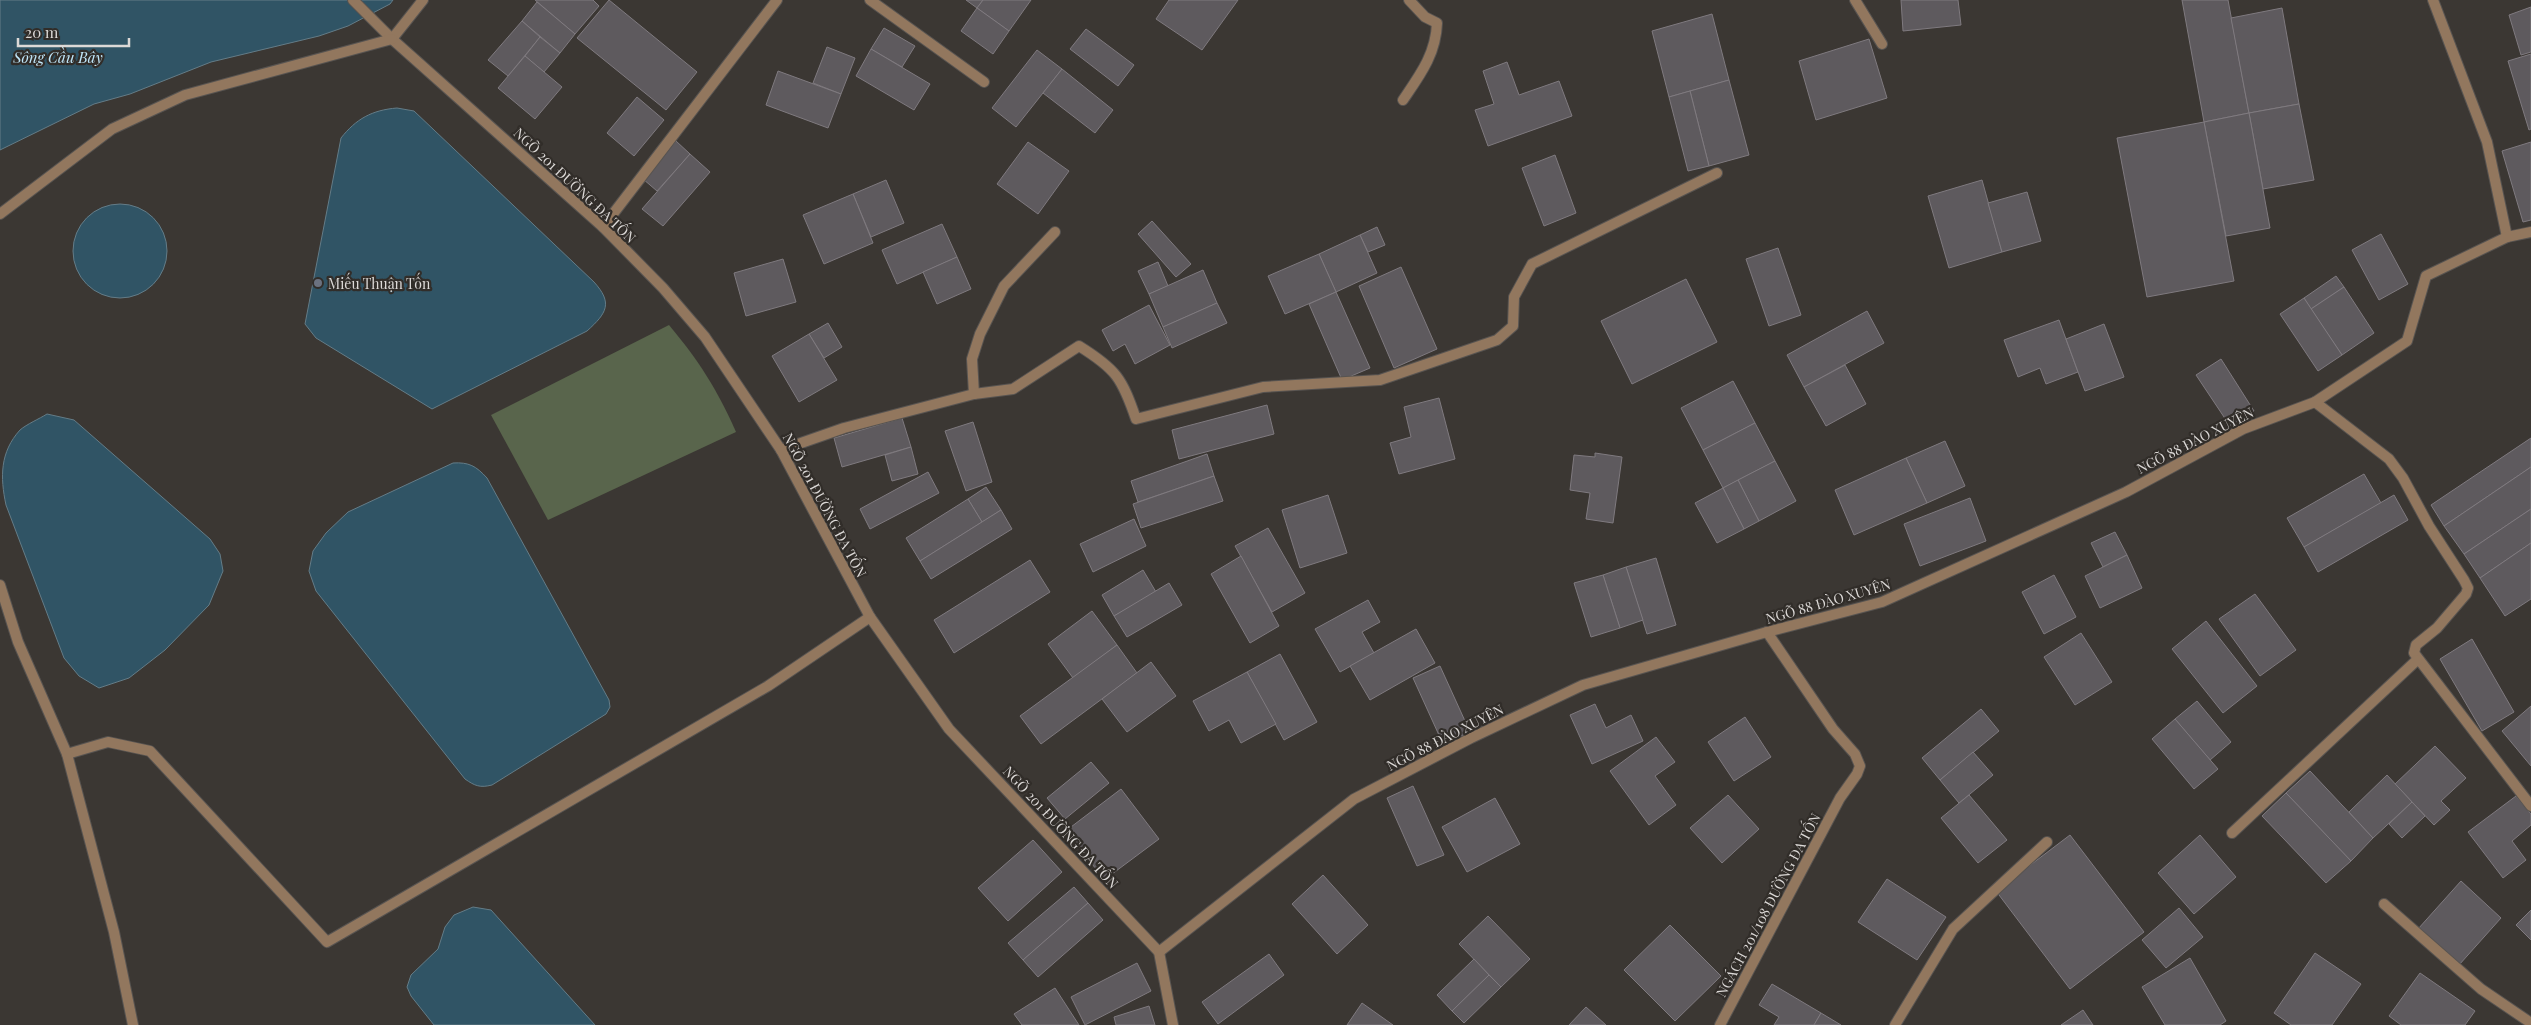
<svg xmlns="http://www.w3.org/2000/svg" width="2531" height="1025" viewBox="0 0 2531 1025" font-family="'Playfair Display',serif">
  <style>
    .green { fill: #59654c }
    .water { fill: #305465; stroke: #647c87 }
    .building { fill: #5e5a5e; stroke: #7f7a7f }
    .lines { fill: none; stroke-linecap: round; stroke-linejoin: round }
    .service-casing { stroke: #585451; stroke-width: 12 }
    .minor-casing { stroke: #585451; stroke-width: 12 }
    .service { stroke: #92775e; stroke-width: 10 }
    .minor { stroke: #92775e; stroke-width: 10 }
    .worship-dot { fill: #6b7280; stroke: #312d29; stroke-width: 2 }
    .labels { text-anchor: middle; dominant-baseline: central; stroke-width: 4.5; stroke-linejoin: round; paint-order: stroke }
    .street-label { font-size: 14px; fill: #dcd9d7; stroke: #312d29 }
    .poi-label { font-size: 14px; fill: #dcd9d7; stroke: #312d29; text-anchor: start }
    .water-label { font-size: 15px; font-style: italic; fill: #c1e7fa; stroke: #312d29 }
  </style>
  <rect width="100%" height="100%" fill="#3b3733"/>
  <path class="green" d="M669 325C699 361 717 389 736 432L548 520 491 415Z"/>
  <g class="water">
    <path d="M0 0H393L390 4 348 26 319 36 211 62 130 94 94 104 0 150Z"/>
    <path d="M397 108 414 111 594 282C613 303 607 313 587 331L432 409 316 338 305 324 341 138C356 119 372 110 397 108Z"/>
    <circle cx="120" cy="251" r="47"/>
    <path d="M47 414 74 420 210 539 220 554 223 571 209 605 165 650 129 678 99 688 79 676 64 658 6 505C0 477 0 452 20 430 27 424 39 419 47 414Z"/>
    <path d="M453 463C469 462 476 466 487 478L609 700 610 707 606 714 492 785C480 788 475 786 465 779L316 591 309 571 313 551 326 533 348 512Z"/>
    <path d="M473 907 491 910 595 1025H434L411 996 407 987 411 975 438 949 445 927 454 915Z"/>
  </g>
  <g class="building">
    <path d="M535 0H593L599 6 575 34Z"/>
    <path d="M609 0 697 72 666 110 577 38Z"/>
    <path d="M966 0H983L977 8Z"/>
    <path d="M983 0H1031L1009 31 977 8Z"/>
    <path d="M1169 0H1238L1202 50 1156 19Z"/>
    <path d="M1901 0H1958L1961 25 1903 31Z"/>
    <path d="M2182 0H2228L2249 113 2204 122Z"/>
    <path d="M537 2 575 34 560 53 522 21Z"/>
    <path d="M2531 7V52L2521 55 2509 15Z"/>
    <path d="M977 8 1009 31 993 54 961 31Z"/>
    <path d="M2282 8 2299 104 2249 113 2231 18Z"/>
    <path d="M1712 14 1729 80 1669 97 1652 31Z"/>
    <path d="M522 21 540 37 508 76 488 60Z"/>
    <path d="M884 28 915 46 902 67 871 49Z"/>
    <path d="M1086 29 1134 65 1118 86 1070 49Z"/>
    <path d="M540 37 560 53 544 72 525 56Z"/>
    <path d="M1869 39 1887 98 1816 120 1799 61Z"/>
    <path d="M827 47 855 58 841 94 813 83Z"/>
    <path d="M871 49 930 84 914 110 856 76Z"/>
    <path d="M1037 50 1062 69 1016 127 992 108Z"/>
    <path d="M2531 54V129L2529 130 2508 61Z"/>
    <path d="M525 56 562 87 535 119 498 88Z"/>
    <path d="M1507 62 1519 95 1559 81 1572 116 1488 146 1475 110 1494 104 1483 71Z"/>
    <path d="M1062 69 1113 110 1095 133 1043 93Z"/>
    <path d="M778 71 841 94 828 128 766 105Z"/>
    <path d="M1729 80 1749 155 1709 166 1690 91Z"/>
    <path d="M1690 91 1709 166 1688 171 1669 97Z"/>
    <path d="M637 97 664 120 634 156 607 133Z"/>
    <path d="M2299 104 2314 180 2263 189 2249 113Z"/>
    <path d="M2249 113 2270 228 2226 236 2204 122Z"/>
    <path d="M2204 122 2234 281 2147 297 2117 138Z"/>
    <path d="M676 141 690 154 657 191 643 179Z"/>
    <path d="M1028 142 1069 171 1038 214 997 184Z"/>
    <path d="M2531 142V220L2523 222 2502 151Z"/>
    <path d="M690 154 710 172 663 226 642 209Z"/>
    <path d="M1555 155 1576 213 1544 226 1522 168Z"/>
    <path d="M886 180 904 223 871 237 853 194Z"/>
    <path d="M1982 180 2002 252 1949 268 1928 196Z"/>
    <path d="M2027 192 2041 241 2002 252 1988 203Z"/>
    <path d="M853 194 873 243 824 264 803 215Z"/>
    <path d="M1152 221 1191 264 1176 277 1138 234Z"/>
    <path d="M942 224 957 257 897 284 882 250Z"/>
    <path d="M1377 227 1385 245 1368 252 1360 235Z"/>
    <path d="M2381 234 2408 284 2379 300 2352 250Z"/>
    <path d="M1360 235 1377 273 1336 292 1319 254Z"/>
    <path d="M1778 248 1801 315 1769 326 1746 259Z"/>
    <path d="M1319 254 1336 292 1285 314 1268 276Z"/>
    <path d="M957 257 971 289 937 304 923 272Z"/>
    <path d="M783 259 796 302 746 316 734 273Z"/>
    <path d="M1158 262 1168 286 1149 294 1138 271Z"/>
    <path d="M1401 267 1437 349 1394 368 1359 286Z"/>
    <path d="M1203 270 1217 303 1163 327 1149 294Z"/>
    <path d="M2336 276 2344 287 2311 309 2304 298Z"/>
    <path d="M1686 279 1717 342 1632 384 1601 321Z"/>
    <path d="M2344 287 2374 333 2342 355 2311 309Z"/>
    <path d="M1336 292 1370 368 1342 380 1309 304Z"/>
    <path d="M2304 298 2342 355 2318 371 2280 314Z"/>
    <path d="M1217 303 1227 323 1172 348 1163 327Z"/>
    <path d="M1149 305 1170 345 1135 364 1125 344 1113 351 1102 330Z"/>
    <path d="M1867 311 1884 343 1804 387 1787 355Z"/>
    <path d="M2059 320 2078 372 2046 384 2040 368 2018 377 2004 340Z"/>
    <path d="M828 323 842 347 824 358 809 334Z"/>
    <path d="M2104 324 2124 377 2085 391 2066 339Z"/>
    <path d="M809 334 837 380 799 402 772 356Z"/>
    <path d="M2221 359 2254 411 2230 426 2196 375Z"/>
    <path d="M1845 365 1866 404 1826 426 1804 387Z"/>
    <path d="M1733 381 1755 423 1703 450 1681 408Z"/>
    <path d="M1439 398 1455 459 1399 474 1390 443 1411 437 1404 407Z"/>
    <path d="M1267 405 1274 434 1179 459 1172 430Z"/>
    <path d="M902 418 911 447 842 467 834 438Z"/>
    <path d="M973 422 992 482 966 491 945 431Z"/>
    <path d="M1755 423 1775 461 1723 488 1703 450Z"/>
    <path d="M2531 438V467L2444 526 2431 505Z"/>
    <path d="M1945 441 1965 486 1927 503 1906 458Z"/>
    <path d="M911 447 918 474 892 481 885 455Z"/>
    <path d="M1595 453 1622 457 1613 523 1586 519 1590 493 1570 490 1574 455 1595 457Z"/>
    <path d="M1207 454 1214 476 1138 502 1131 481Z"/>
    <path d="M1906 458 1927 503 1854 535 1835 490Z"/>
    <path d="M1775 461 1796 501 1759 521 1738 480Z"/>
    <path d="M2531 467V509L2464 554 2444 526Z"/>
    <path d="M928 472 939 493 870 529 860 509Z"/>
    <path d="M2364 474 2381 503 2304 547 2287 518Z"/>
    <path d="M1214 476 1223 501 1141 528 1133 504Z"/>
    <path d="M1738 480 1759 521 1744 529 1723 488Z"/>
    <path d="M986 487 1001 510 982 522 968 499Z"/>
    <path d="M1723 488 1744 529 1717 543 1695 503Z"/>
    <path d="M1328 495 1347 553 1300 568 1282 510Z"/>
    <path d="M2394 495 2408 520 2318 572 2304 547Z"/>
    <path d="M1970 498 1986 541 1920 566 1904 524Z"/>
    <path d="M968 499 982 522 920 561 906 538Z"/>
    <path d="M2531 509V543L2480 578 2464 554Z"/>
    <path d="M1001 510 1012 529 931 579 920 561Z"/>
    <path d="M1134 519 1146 546 1093 572 1080 544Z"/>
    <path d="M1268 528 1305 593 1272 612 1235 546Z"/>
    <path d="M2115 532 2127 555 2103 567 2091 543Z"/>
    <path d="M2531 543V599L2505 616 2480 578Z"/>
    <path d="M2127 555 2142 588 2100 608 2085 576Z"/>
    <path d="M1241 556 1279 626 1250 643 1211 574Z"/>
    <path d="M1656 558 1676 625 1647 634 1626 567Z"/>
    <path d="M1030 560 1050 592 954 653 934 620Z"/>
    <path d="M1626 567 1643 620 1620 628 1603 575Z"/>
    <path d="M1143 570 1156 592 1114 616 1102 595Z"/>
    <path d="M1603 575 1620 628 1591 637 1574 583Z"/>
    <path d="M2054 575 2076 617 2044 634 2022 592Z"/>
    <path d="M1169 583 1182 605 1127 637 1114 616Z"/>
    <path d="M2255 594 2296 650 2260 676 2219 619Z"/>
    <path d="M1368 600 1380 622 1362 632 1374 653 1340 672 1315 629Z"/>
    <path d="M1092 611 1117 645 1073 678 1048 644Z"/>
    <path d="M2206 621 2257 686 2223 713 2172 649Z"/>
    <path d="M1416 629 1435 663 1370 700 1350 666Z"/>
    <path d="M2081 633 2112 682 2075 705 2044 657Z"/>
    <path d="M2472 639 2514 712 2482 731 2440 659Z"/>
    <path d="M1117 645 1137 673 1041 744 1020 716Z"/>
    <path d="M1280 654 1317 722 1284 740 1247 672Z"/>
    <path d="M1151 662 1176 696 1127 732 1102 699Z"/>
    <path d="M1440 666 1470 732 1443 744 1413 678Z"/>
    <path d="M1247 672 1276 724 1241 743 1229 720 1209 731 1193 701Z"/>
    <path d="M2197 701 2231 742 2210 760 2175 719Z"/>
    <path d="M1595 704 1606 728 1631 715 1643 741 1592 764 1570 715Z"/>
    <path d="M2531 706V766L2502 731Z"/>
    <path d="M1981 709 1999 731 1940 780 1922 758Z"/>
    <path d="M1745 717 1771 757 1734 781 1708 742Z"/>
    <path d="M2175 719 2218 769 2194 789 2152 739Z"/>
    <path d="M1656 737 1675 762 1655 776 1676 805 1649 825 1610 771Z"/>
    <path d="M2435 746 2466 778 2441 801 2450 810 2434 825 2395 784Z"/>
    <path d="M1973 752 1993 775 1959 803 1940 780Z"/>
    <path d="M1091 762 1109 783 1065 819 1047 798Z"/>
    <path d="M2310 771 2373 838 2351 861 2286 793Z"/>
    <path d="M2387 775 2412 802 2373 838 2349 812Z"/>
    <path d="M1413 786 1444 855 1417 866 1387 798Z"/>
    <path d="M1121 789 1159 839 1104 880 1067 830Z"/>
    <path d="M2286 793 2351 861 2326 883 2262 816Z"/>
    <path d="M1728 795 1759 829 1722 863 1690 828Z"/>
    <path d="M1969 795 2007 840 1978 863 1941 818Z"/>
    <path d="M2516 796 2531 814V825L2512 841 2526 860 2503 878 2468 832Z"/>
    <path d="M1495 798 1520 844 1467 872 1442 827Z"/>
    <path d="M2412 802 2425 816 2402 838 2389 824Z"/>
    <path d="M2070 835 2144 932 2070 989 1996 891Z"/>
    <path d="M2200 835 2236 877 2194 914 2158 873Z"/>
    <path d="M1033 840 1062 872 1008 921 978 888Z"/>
    <path d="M1323 875 1368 925 1337 954 1292 904Z"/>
    <path d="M1887 879 1946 917 1917 960 1858 922Z"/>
    <path d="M2461 881 2501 918 2459 965 2418 929Z"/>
    <path d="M1074 887 1088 903 1023 960 1008 943Z"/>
    <path d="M1088 903 1103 920 1038 977 1023 960Z"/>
    <path d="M2179 908 2203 937 2166 968 2142 940Z"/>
    <path d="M2531 910V940L2516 925Z"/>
    <path d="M1488 916 1530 959 1501 987 1459 944Z"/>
    <path d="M1670 925 1721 976 1675 1021 1624 970Z"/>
    <path d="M2315 953 2361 984 2332 1025H2291L2274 1013Z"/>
    <path d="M1269 954 1284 975 1218 1024 1202 1002Z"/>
    <path d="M2190 958 2226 1021 2220 1025H2165L2142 987Z"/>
    <path d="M1474 959 1489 975 1452 1011 1437 995Z"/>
    <path d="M1137 963 1151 991 1085 1025 1071 997Z"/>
    <path d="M2420 973 2475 1011 2465 1025H2401L2389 1016Z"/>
    <path d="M1489 975 1501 987 1464 1023 1452 1011Z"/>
    <path d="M1772 984 1821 1013 1814 1025H1774L1779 1017 1759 1005Z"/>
    <path d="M1055 988 1079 1025H1022L1014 1014Z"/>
    <path d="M1362 1003 1393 1025H1347Z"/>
    <path d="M1149 1006 1155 1025H1116L1114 1017Z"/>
    <path d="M1586 1007 1606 1025H1569Z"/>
    <path d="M2083 1010 2093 1025H2061Z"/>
    <path d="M1821 1013 1841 1025H1814Z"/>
  </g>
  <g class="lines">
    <defs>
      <g id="service">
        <path d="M870 0 984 82"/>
        <path d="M1855 0 1882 44"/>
        <path d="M2433 0 2487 142 2507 237"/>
        <path d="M1403 100C1420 75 1436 54 1437 23L1425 17 1409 0"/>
        <path d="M603 227 777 0"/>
        <path d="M974 394 972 359 980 334 1004 286 1055 232"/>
        <path d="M2315 402 2389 459 2403 478 2429 526 2464 580 2468 588 2466 594 2437 628 2416 645 2414 653 2531 806"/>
        <path d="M781 450 844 428 974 394 1013 389 1079 346C1116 369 1122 378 1136 419L1263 387 1380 380 1497 340 1513 326 1514 297 1532 264 1717 173"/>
        <path d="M67 754 108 742 150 751 327 942 768 686 870 617"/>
        <path d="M2232 833 2417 660"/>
        <path d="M2384 904 2481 989 2531 1023"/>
        <path d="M1720 1025 1840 798 1857 774 1860 766 1855 754 1833 729 1767 632"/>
        <path d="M1895 1025 1953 929 2047 842"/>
      </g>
      <g id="minor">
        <path d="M353 0 392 39 603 227 663 288 705 337 781 450 870 617 949 729 1159 952 1173 1025"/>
        <path d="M392 39 423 0"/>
        <path d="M0 214 112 129 185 95 392 39"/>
        <path d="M0 585 18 642 67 754 114 932 133 1025"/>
        <path d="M1159 952 1354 799 1471 738 1583 685 1767 632 1882 602 2126 492 2243 429 2315 402 2407 341 2426 276 2507 237 2531 232"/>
      </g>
    </defs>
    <use href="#service" class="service-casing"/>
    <use href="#minor" class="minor-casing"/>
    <use href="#service" class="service"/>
    <use href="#minor" class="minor"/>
  </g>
  <circle class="worship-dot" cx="318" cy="283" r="5"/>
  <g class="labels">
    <g class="street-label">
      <text transform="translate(575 185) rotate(43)">NGÕ 201 ĐƯỜNG ĐA TỐN</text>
      <text transform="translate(2195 440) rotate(-27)">NGÕ 88 ĐÀO XUYÊN</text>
      <text transform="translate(825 505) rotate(62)">NGÕ 201 ĐƯỜNG ĐA TỐN</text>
      <text transform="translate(1828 601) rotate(-16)">NGÕ 88 ĐÀO XUYÊN</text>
      <text transform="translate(1445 737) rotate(-27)">NGÕ 88 ĐÀO XUYÊN</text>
      <text transform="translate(1061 827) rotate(47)">NGÕ 201 ĐƯỜNG ĐA TỐN</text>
      <text transform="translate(1768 905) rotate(-62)">NGÁCH 201/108 ĐƯỜNG ĐA TỐN</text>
    </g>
    <g class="poi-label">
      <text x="328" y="283">Miếu Thuận Tốn</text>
    </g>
    <g class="water-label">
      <text x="58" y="57">Sông Cầu Bây</text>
    </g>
  </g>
  <path d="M18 38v8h111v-8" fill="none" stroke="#dcd9d7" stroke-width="2.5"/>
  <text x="25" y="38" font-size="15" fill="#dcd9d7" stroke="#312d29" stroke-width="4" paint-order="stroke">20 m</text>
</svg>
